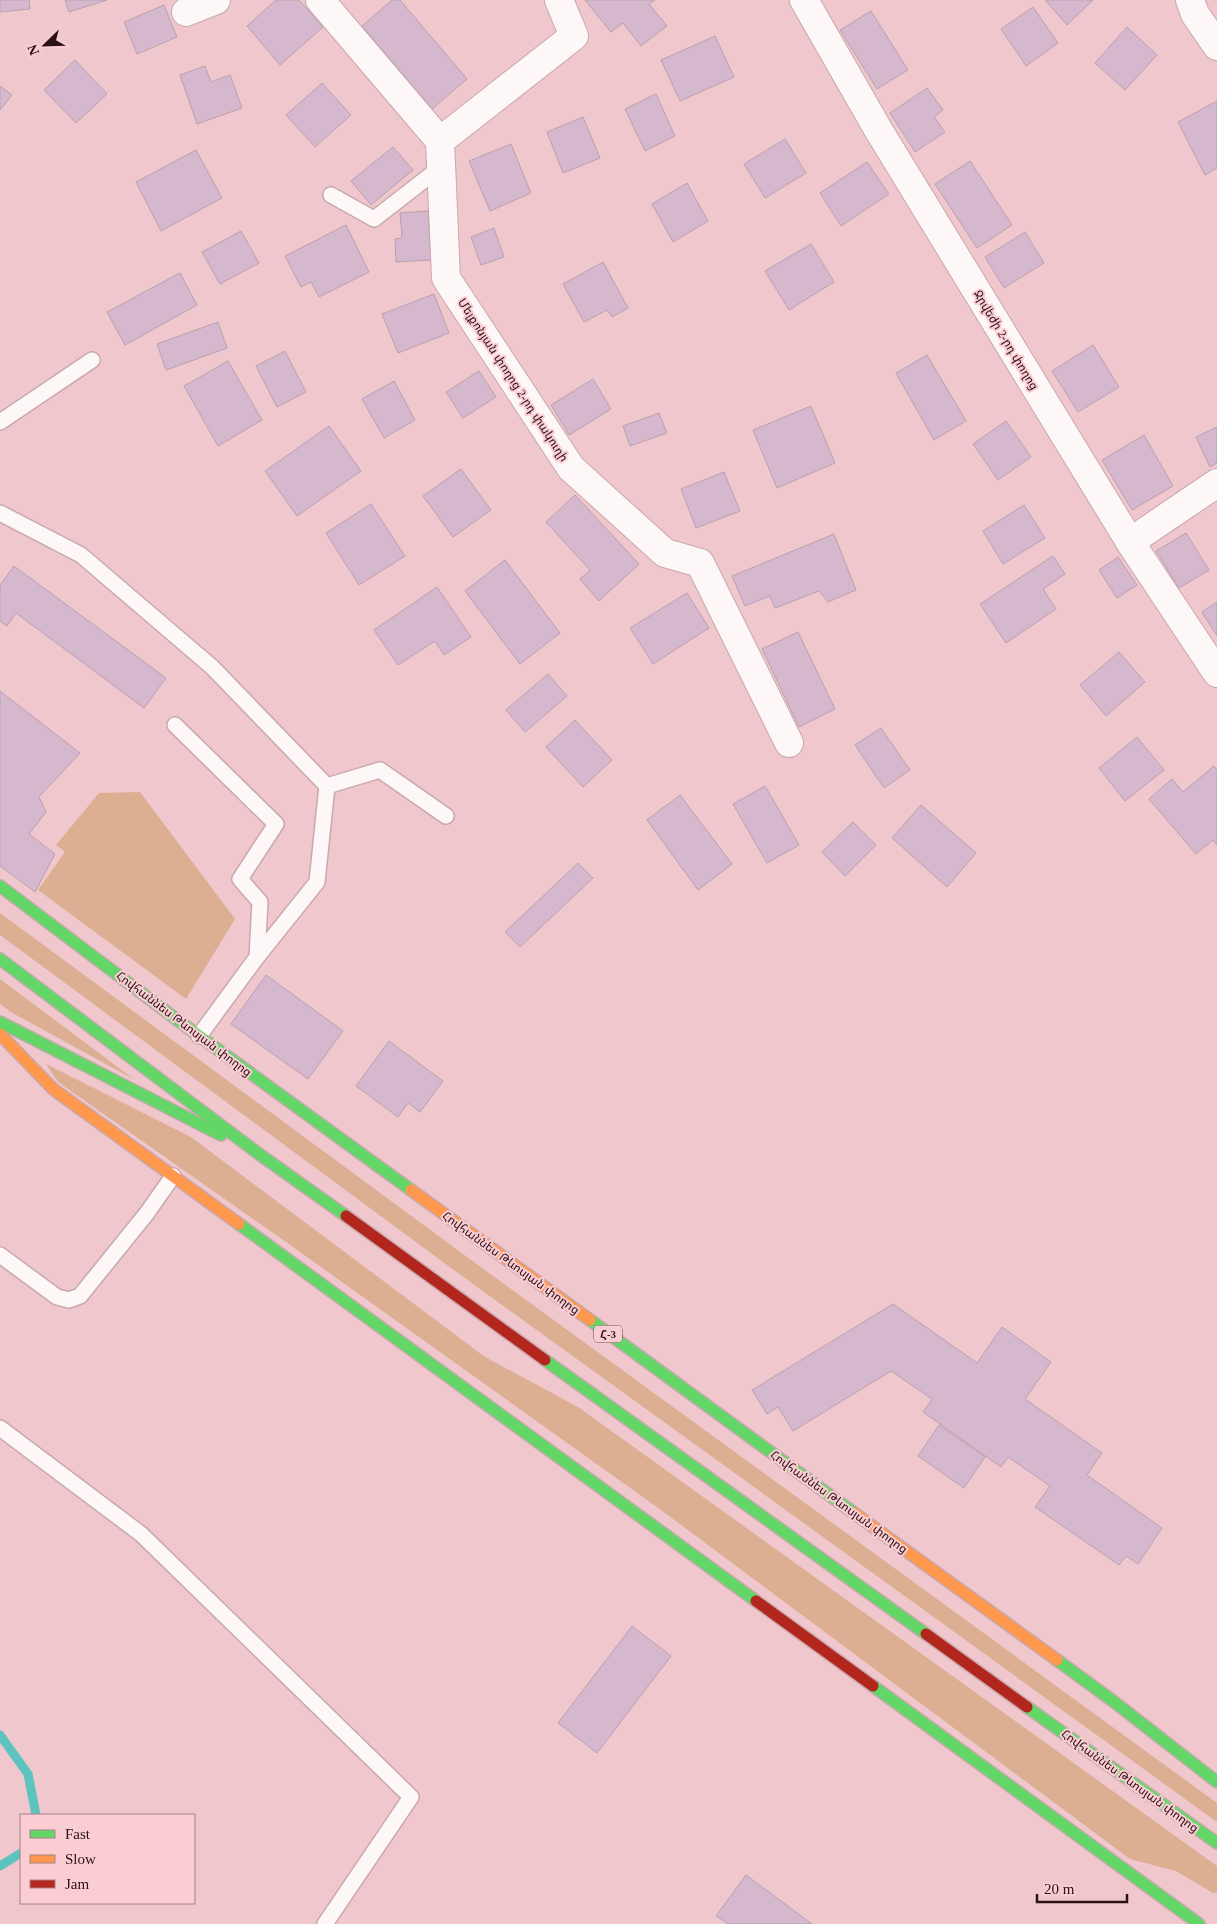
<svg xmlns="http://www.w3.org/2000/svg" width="1217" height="1924" viewBox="0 0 1217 1924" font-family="'Times New Roman','Noto Sans Armenian',serif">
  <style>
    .green { fill: #dcaf93 }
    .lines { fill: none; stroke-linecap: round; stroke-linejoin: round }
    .stream { stroke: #5dc3bf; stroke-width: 9 }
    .building { fill: #d5b8ce; stroke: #b9a1ae }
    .lane-casing { stroke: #c8a9ad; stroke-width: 18 }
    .street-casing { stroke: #c8a9ad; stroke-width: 30 }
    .fast-casing { stroke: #c8a9ad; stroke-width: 14 }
    .slow-casing { stroke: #c8a9ad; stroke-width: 14 }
    .jam-casing { stroke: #c8a9ad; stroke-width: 14 }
    .lane { stroke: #fdf7f8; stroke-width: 15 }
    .street { stroke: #fdf7f8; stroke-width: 28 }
    .fast { stroke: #63d668; stroke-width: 11 }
    .slow { stroke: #ff974d; stroke-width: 11 }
    .jam { stroke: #b3261e; stroke-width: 11 }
    .labels { text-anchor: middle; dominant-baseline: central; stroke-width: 4; stroke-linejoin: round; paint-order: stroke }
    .shield { fill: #facdd3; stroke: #6a4a4f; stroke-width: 1 }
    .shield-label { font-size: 11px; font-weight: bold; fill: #2c1217 }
    .street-label { font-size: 12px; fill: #2c1217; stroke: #facdd3 }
  </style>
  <rect width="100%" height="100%" fill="#efc7cd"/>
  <g class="green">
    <path d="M140 792 235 919 186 999 38 890 65 852 56 845 99 793Z"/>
    <path d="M0 913 463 1254 1217 1803V1822L451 1268 0 935Z"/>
    <path d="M0 979 135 1080 11 1012 0 1004Z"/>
    <path d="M46 1064 191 1137 485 1357 578 1407 1217 1866V1892L1213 1893 1176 1871 1130 1859 661 1510 286 1242 58 1082Z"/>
  </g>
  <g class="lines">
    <g class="stream">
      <path d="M0 1735 28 1774 36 1815"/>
      <path d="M0 1866 21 1853"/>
    </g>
  </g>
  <g class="building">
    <path d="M0 0H29L30 9 0 12Z"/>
    <path d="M65 0H107L69 12Z"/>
    <path d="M276 0H299L323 27 280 65 247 26Z"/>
    <path d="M392 0H400L467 79 432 109 362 26Z"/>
    <path d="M585 0H655L649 4 667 26 641 46 623 23 611 32Z"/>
    <path d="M1045 0H1093L1067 25Z"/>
    <path d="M164 5 177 37 137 54 124 22Z"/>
    <path d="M1033 7 1058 43 1026 66 1001 29Z"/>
    <path d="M871 11 908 70 877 89 840 30Z"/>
    <path d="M1127 27 1157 55 1125 90 1095 63Z"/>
    <path d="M715 36 734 77 680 101 661 60Z"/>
    <path d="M75 60 107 94 76 123 44 90Z"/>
    <path d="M205 66 211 82 230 75 242 108 197 124 180 75Z"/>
    <path d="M322 83 351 115 315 147 286 115Z"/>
    <path d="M0 86 12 95 0 110Z"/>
    <path d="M927 88 943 110 934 117 945 132 915 152 890 113Z"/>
    <path d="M656 94 675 136 645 151 625 109Z"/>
    <path d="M1217 101V168L1205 175 1178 122Z"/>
    <path d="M583 117 600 158 563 173 547 132Z"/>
    <path d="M785 139 806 173 765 198 744 164Z"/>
    <path d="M511 144 531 193 490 211 469 161Z"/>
    <path d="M393 147 413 170 371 205 351 181Z"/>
    <path d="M196 150 222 198 161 231 136 182Z"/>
    <path d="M970 161 1012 225 977 248 935 184Z"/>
    <path d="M867 162 889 194 841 226 820 193Z"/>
    <path d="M687 183 708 221 673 242 652 204Z"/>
    <path d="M428 211 431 260 396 262 395 239 402 238 400 213Z"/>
    <path d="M346 225 369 272 319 297 311 282 301 287 285 256Z"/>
    <path d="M494 228 504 257 481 265 471 237Z"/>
    <path d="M241 231 259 263 220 284 202 252Z"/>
    <path d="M1025 232 1044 263 1004 288 985 257Z"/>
    <path d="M811 244 834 282 789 310 765 271Z"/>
    <path d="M603 262 628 308 612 317 607 310 584 322 563 284Z"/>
    <path d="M180 273 197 305 125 345 107 312Z"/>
    <path d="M434 294 449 333 398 353 382 314Z"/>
    <path d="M218 322 227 348 166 370 157 344Z"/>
    <path d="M1093 345 1119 387 1078 412 1052 371Z"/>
    <path d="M285 351 306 392 277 407 256 366Z"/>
    <path d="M927 355 966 421 934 440 896 373Z"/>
    <path d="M228 361 262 420 218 446 184 386Z"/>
    <path d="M479 371 496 397 463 418 446 392Z"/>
    <path d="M593 379 611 409 569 435 551 405Z"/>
    <path d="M394 381 415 420 384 438 362 399Z"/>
    <path d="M811 406 835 463 777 488 753 430Z"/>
    <path d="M659 413 667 433 630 446 623 426Z"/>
    <path d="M1006 421 1031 457 998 480 973 444Z"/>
    <path d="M329 426 361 471 297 516 265 471Z"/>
    <path d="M1217 427V463L1210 467 1196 437Z"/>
    <path d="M1144 435 1173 486 1132 510 1102 460Z"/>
    <path d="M461 469 491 510 453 537 423 496Z"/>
    <path d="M724 472 740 511 696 528 681 489Z"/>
    <path d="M575 495 639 564 599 601 580 579 590 570 546 522Z"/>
    <path d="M371 504 405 556 359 585 326 533Z"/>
    <path d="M1024 505 1045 538 1003 564 983 531Z"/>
    <path d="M1186 533 1209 570 1179 588 1156 551Z"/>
    <path d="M834 534 856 590 828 602 819 591 775 608 770 596 745 606 732 576Z"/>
    <path d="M1053 556 1065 574 1043 589 1056 609 1006 643 980 604Z"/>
    <path d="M1118 557 1137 585 1117 598 1099 570Z"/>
    <path d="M505 560 560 633 520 664 465 591Z"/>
    <path d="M14 566 166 678 144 708 16 613 7 626 0 621V585Z"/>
    <path d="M437 587 471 637 444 655 435 641 398 665 374 630Z"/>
    <path d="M687 593 709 628 653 664 630 628Z"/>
    <path d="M1217 602V636L1202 612Z"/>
    <path d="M798 632 835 709 799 727 762 649Z"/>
    <path d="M1119 652 1145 682 1106 716 1080 685Z"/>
    <path d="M548 674 567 696 525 732 506 710Z"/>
    <path d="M0 691 80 753 39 797 46 812 29 834 55 854 35 892 0 866Z"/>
    <path d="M575 720 612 760 583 787 546 747Z"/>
    <path d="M881 728 910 770 884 788 855 745Z"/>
    <path d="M1137 737 1164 770 1125 801 1099 768Z"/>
    <path d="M1214 766 1217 770V845L1213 840 1196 854 1149 799 1172 779 1183 792Z"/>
    <path d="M765 786 799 845 767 863 733 804Z"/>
    <path d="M680 795 732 864 698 890 647 820Z"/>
    <path d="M921 805 976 853 947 887 892 838Z"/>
    <path d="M853 822 876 845 845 876 822 852Z"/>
    <path d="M578 863 593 878 520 947 505 932Z"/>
    <path d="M266 975 343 1031 308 1079 231 1024Z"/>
    <path d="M389 1041 443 1081 420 1112 408 1103 398 1117 356 1086Z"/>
    <path d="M893 1304 977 1363 1002 1327 1051 1362 1025 1399 1102 1453 1087 1475 1162 1528 1138 1564 1126 1556 1119 1565 1035 1507 1050 1486 1008 1457 1001 1467 923 1412 932 1399 891 1371 793 1431 778 1407 767 1414 752 1390Z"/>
    <path d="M939 1425 985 1457 964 1488 918 1456Z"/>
    <path d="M632 1626 671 1656 597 1753 558 1723Z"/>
    <path d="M746 1875 812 1924H728L716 1916Z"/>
  </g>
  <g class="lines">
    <defs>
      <g id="lane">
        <path d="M331 195 374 219 441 167"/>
        <path d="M0 422 92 360"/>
        <path d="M0 513 81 555 212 667 327 786 380 770 446 816"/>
        <path d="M175 725 276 824 240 879 260 902 257 957 199 1036"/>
        <path d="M257 957 317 882 327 786"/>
        <path d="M0 1255 57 1297 69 1300 80 1296 147 1213 173 1176"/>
        <path d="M0 1428 141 1534 411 1797 325 1924"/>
      </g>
      <g id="street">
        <path d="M320 0 440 141"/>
        <path d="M559 0 574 36 440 141 446 278 571 468 665 553 700 563 789 743"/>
        <path d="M804 0 879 131 1130 542 1217 673"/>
        <path d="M1190 0 1195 14 1217 46"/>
        <path d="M186 12 216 0"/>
        <path d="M1130 542 1217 483"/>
      </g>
      <g id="fast">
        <path d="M0 886 180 1022 411 1190"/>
        <path d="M0 959 259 1154 346 1216"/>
        <path d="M0 1022 221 1135"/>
        <path d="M239 1224 756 1601"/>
        <path d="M590 1320 854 1513"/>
        <path d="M545 1360 926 1634"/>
        <path d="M1057 1660 1113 1701 1217 1782"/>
        <path d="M873 1686 1199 1924"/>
        <path d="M1027 1707 1217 1843"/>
      </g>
      <g id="slow">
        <path d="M0 1034 53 1089 239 1224"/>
        <path d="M411 1190 590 1320"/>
        <path d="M854 1513 1057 1660"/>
      </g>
      <g id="jam">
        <path d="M346 1216 545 1360"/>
        <path d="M756 1601 873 1686"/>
        <path d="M926 1634 1027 1707"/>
      </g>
    </defs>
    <use href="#lane" class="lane-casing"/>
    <use href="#street" class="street-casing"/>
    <use href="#fast" class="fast-casing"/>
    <use href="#slow" class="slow-casing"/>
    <use href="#jam" class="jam-casing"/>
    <use href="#lane" class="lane"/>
    <use href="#street" class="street"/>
    <use href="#fast" class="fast"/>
    <use href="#slow" class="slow"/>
    <use href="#jam" class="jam"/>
  </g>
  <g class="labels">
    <rect class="shield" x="594" y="1325.5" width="28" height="17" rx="4"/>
    <g class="shield-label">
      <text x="608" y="1334">Հ-3</text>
    </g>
    <g class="street-label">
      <text transform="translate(1006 340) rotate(59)">Ջրվեժի 2-րդ փողոց</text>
      <text transform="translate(513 380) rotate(57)">Մելքոնյան փողոց 2-րդ փակուղի</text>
      <text transform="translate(184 1024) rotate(37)">Հովհաննես Թևոսյան փողոց</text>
      <text transform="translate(511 1263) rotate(36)">Հովհաննես Թևոսյան փողոց</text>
      <text transform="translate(839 1502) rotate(36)">Հովհաննես Թևոսյան փողոց</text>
      <text transform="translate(1130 1781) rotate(36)">Հովհաննես Թևոսյան փողոց</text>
    </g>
  </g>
  <rect x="20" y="1814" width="175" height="90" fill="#facdd3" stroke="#a88288"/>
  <rect x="30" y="1830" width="25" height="8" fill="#63d668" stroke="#a88288"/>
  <text x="65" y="1839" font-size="15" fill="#2c1217">Fast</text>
  <rect x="30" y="1855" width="25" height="8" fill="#ff974d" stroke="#a88288"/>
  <text x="65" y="1864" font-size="15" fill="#2c1217">Slow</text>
  <rect x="30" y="1880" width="25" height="8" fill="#b3261e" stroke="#a88288"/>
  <text x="65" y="1889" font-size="15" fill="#2c1217">Jam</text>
  <g transform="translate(45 45) rotate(247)" stroke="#facdd3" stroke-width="4" paint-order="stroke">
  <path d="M0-4L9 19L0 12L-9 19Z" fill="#2c1217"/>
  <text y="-8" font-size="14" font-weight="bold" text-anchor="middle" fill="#2c1217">N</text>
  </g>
  <path d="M1037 1894v8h90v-8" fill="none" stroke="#2c1217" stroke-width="2.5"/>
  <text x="1044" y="1894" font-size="15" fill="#2c1217" stroke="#facdd3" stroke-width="4" paint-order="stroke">20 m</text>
</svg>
